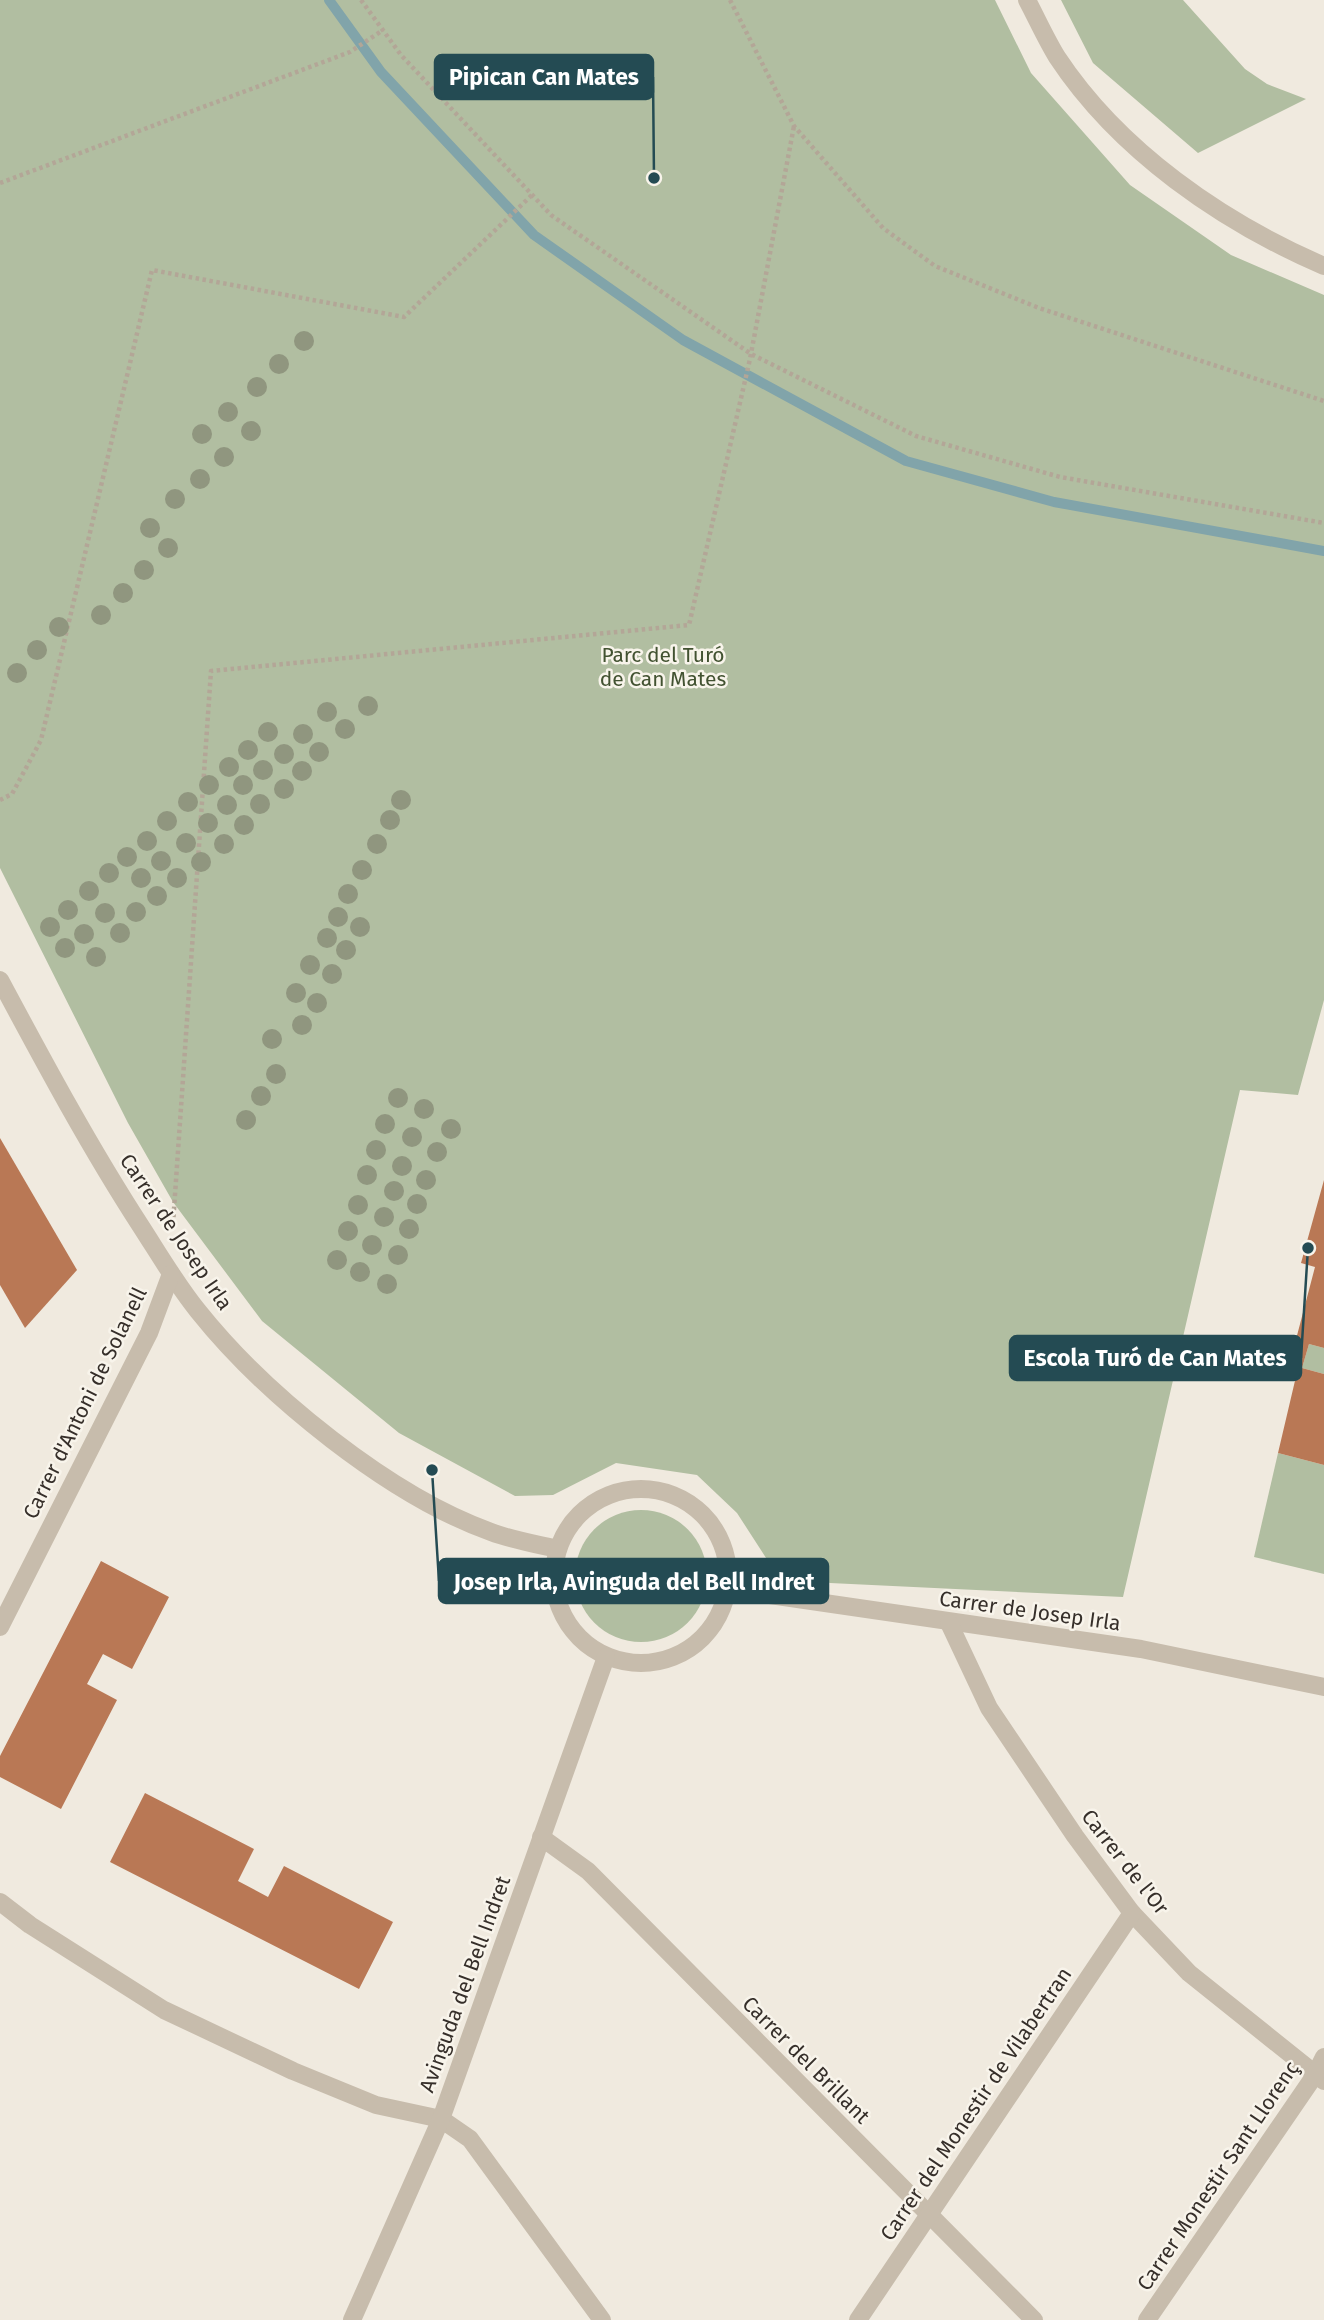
<svg xmlns="http://www.w3.org/2000/svg" width="1324" height="2320" viewBox="0 0 1324 2320" font-family="'Fira Sans',sans-serif">
  <style>
    .green { fill: #b1bea1 }
    .lines { fill: none; stroke-linecap: round; stroke-linejoin: round }
    .stream { stroke: #81a4aa; stroke-width: 10 }
    .building { fill: #b97855 }
    .path { stroke: #b3a697; stroke-width: 4.5; stroke-dasharray: 3.5 3.5; stroke-linecap: butt }
    .minor { stroke: #c7bcac; stroke-width: 18 }
    .tree { fill: #90967f }
    .labels { text-anchor: middle; dominant-baseline: central; stroke-width: 5; stroke-linejoin: round; paint-order: stroke }
    .park-label { font-size: 21px; fill: #425231; stroke: #f8f4eb }
    .street-label { font-size: 21px; fill: #362f2a; stroke: #f8f4eb }
    .leader { fill: none; stroke: #244b53; stroke-width: 2.5 }
    .callout-dot { fill: #244b53; stroke: #f8f4eb; stroke-width: 2.5 }
    .callout { fill: #244b53; stroke: #244b53; stroke-width: 2.5 }
    .callout-label { font-size: 23px; text-anchor: middle; font-weight: bold; fill: #fff }
  </style>
  <rect width="100%" height="100%" fill="#f0eadf"/>
  <g class="green">
    <path d="M0 0H995L1031 73 1130 185 1231 255 1324 295V1000L1298 1095 1240 1090 1123 1597 830 1583 770 1564 737 1513 697 1475 616 1463 553 1495 515 1496 399 1433 262 1321 173 1202 128 1123 0 868Z"/>
    <path d="M1061 0H1183L1245 69 1267 84 1306 99 1198 153 1093 63Z"/>
    <path d="M1309 1344 1324 1348V1374L1302 1368Z"/>
    <path d="M1278 1453 1324 1465V1574L1254 1557Z"/>
    <circle cx="641" cy="1576" r="66"/>
  </g>
  <g class="lines">
    <path class="stream" d="M329 0 381 72 534 235 683 340 906 461 1054 502 1324 551"/>
  </g>
  <g class="building">
    <path d="M0 1138 77 1270 25 1328 0 1285Z"/>
    <path d="M1324 1180V1348L1309 1344 1302 1368 1324 1374V1465L1278 1453 1298 1368 1289 1366 1315 1267 1301 1263Z"/>
    <path d="M101 1561 169 1597 132 1669 103 1654 87 1684 117 1700 61 1809 0 1777V1756Z"/>
    <path d="M145 1793 254 1849 238 1881 268 1897 284 1866 393 1922 359 1989 110 1862Z"/>
  </g>
  <g class="lines">
    <g class="path">
      <path d="M361 0 401 55 551 215 751 354 916 436 1060 477 1324 523"/>
      <path d="M730 0 794 126 883 228 935 266 1039 308 1324 401"/>
      <path d="M0 183 350 52 383 30"/>
      <path d="M0 800 12 794 41 740 152 270 404 317 532 195"/>
      <path d="M173 1224 211 671 689 625 750 359 794 126"/>
    </g>
    <g class="minor">
      <path d="M1027 0C1037 19 1046 39 1057 57 1119 151 1222 222 1324 266"/>
      <path d="M0 980C45 1064 90 1148 142 1228 160 1256 177 1285 198 1311 265 1395 390 1496 491 1532 512 1540 536 1544 558 1549"/>
      <circle cx="641" cy="1576" r="87"/>
      <path d="M728 1589 1141 1649 1324 1687"/>
      <path d="M949 1623 989 1708 1075 1836 1132 1913 1189 1973 1324 2081"/>
      <path d="M0 1627 149 1333 171 1274"/>
      <path d="M541 1837 588 1871 1034 2320"/>
      <path d="M0 1902 30 1925 164 2010 293 2071 376 2105 441 2119 470 2139 602 2320"/>
      <path d="M352 2320 441 2119 606 1657"/>
      <path d="M858 2320 1132 1913"/>
      <path d="M1147 2320 1315 2075 1324 2057"/>
    </g>
  </g>
  <g class="tree">
    <circle cx="304" cy="341" r="10"/>
    <circle cx="279" cy="364" r="10"/>
    <circle cx="257" cy="387" r="10"/>
    <circle cx="228" cy="412" r="10"/>
    <circle cx="251" cy="431" r="10"/>
    <circle cx="202" cy="434" r="10"/>
    <circle cx="224" cy="457" r="10"/>
    <circle cx="200" cy="479" r="10"/>
    <circle cx="175" cy="499" r="10"/>
    <circle cx="150" cy="528" r="10"/>
    <circle cx="168" cy="548" r="10"/>
    <circle cx="144" cy="570" r="10"/>
    <circle cx="123" cy="593" r="10"/>
    <circle cx="101" cy="615" r="10"/>
    <circle cx="59" cy="627" r="10"/>
    <circle cx="37" cy="650" r="10"/>
    <circle cx="17" cy="673" r="10"/>
    <circle cx="368" cy="706" r="10"/>
    <circle cx="327" cy="712" r="10"/>
    <circle cx="345" cy="729" r="10"/>
    <circle cx="268" cy="732" r="10"/>
    <circle cx="303" cy="734" r="10"/>
    <circle cx="248" cy="750" r="10"/>
    <circle cx="319" cy="752" r="10"/>
    <circle cx="284" cy="754" r="10"/>
    <circle cx="229" cy="767" r="10"/>
    <circle cx="263" cy="770" r="10"/>
    <circle cx="302" cy="771" r="10"/>
    <circle cx="209" cy="785" r="10"/>
    <circle cx="243" cy="785" r="10"/>
    <circle cx="284" cy="789" r="10"/>
    <circle cx="401" cy="800" r="10"/>
    <circle cx="188" cy="802" r="10"/>
    <circle cx="260" cy="804" r="10"/>
    <circle cx="227" cy="805" r="10"/>
    <circle cx="390" cy="820" r="10"/>
    <circle cx="167" cy="821" r="10"/>
    <circle cx="208" cy="823" r="10"/>
    <circle cx="244" cy="825" r="10"/>
    <circle cx="147" cy="841" r="10"/>
    <circle cx="186" cy="843" r="10"/>
    <circle cx="224" cy="844" r="10"/>
    <circle cx="377" cy="844" r="10"/>
    <circle cx="127" cy="857" r="10"/>
    <circle cx="161" cy="861" r="10"/>
    <circle cx="201" cy="862" r="10"/>
    <circle cx="362" cy="870" r="10"/>
    <circle cx="109" cy="873" r="10"/>
    <circle cx="141" cy="878" r="10"/>
    <circle cx="177" cy="878" r="10"/>
    <circle cx="89" cy="891" r="10"/>
    <circle cx="348" cy="894" r="10"/>
    <circle cx="157" cy="896" r="10"/>
    <circle cx="68" cy="910" r="10"/>
    <circle cx="136" cy="912" r="10"/>
    <circle cx="105" cy="913" r="10"/>
    <circle cx="338" cy="917" r="10"/>
    <circle cx="50" cy="927" r="10"/>
    <circle cx="360" cy="927" r="10"/>
    <circle cx="120" cy="933" r="10"/>
    <circle cx="84" cy="934" r="10"/>
    <circle cx="327" cy="938" r="10"/>
    <circle cx="65" cy="948" r="10"/>
    <circle cx="346" cy="950" r="10"/>
    <circle cx="96" cy="957" r="10"/>
    <circle cx="310" cy="965" r="10"/>
    <circle cx="332" cy="974" r="10"/>
    <circle cx="296" cy="993" r="10"/>
    <circle cx="317" cy="1003" r="10"/>
    <circle cx="302" cy="1025" r="10"/>
    <circle cx="272" cy="1039" r="10"/>
    <circle cx="276" cy="1074" r="10"/>
    <circle cx="261" cy="1096" r="10"/>
    <circle cx="398" cy="1098" r="10"/>
    <circle cx="424" cy="1109" r="10"/>
    <circle cx="246" cy="1120" r="10"/>
    <circle cx="385" cy="1124" r="10"/>
    <circle cx="451" cy="1129" r="10"/>
    <circle cx="412" cy="1137" r="10"/>
    <circle cx="376" cy="1150" r="10"/>
    <circle cx="437" cy="1152" r="10"/>
    <circle cx="402" cy="1166" r="10"/>
    <circle cx="367" cy="1175" r="10"/>
    <circle cx="426" cy="1180" r="10"/>
    <circle cx="394" cy="1191" r="10"/>
    <circle cx="417" cy="1204" r="10"/>
    <circle cx="358" cy="1205" r="10"/>
    <circle cx="384" cy="1217" r="10"/>
    <circle cx="409" cy="1229" r="10"/>
    <circle cx="348" cy="1231" r="10"/>
    <circle cx="372" cy="1245" r="10"/>
    <circle cx="398" cy="1255" r="10"/>
    <circle cx="337" cy="1260" r="10"/>
    <circle cx="360" cy="1272" r="10"/>
    <circle cx="387" cy="1284" r="10"/>
  </g>
  <g class="labels">
    <g class="park-label">
      <text x="663" y="655">Parc del Turó<tspan x="663" dy="24">de Can Mates</tspan></text>
    </g>
    <g class="street-label">
      <text transform="translate(176 1232) rotate(56)">Carrer de Josep Irla</text>
      <text transform="translate(85 1403) rotate(-64)">Carrer d'Antoni de Solanell</text>
      <text transform="translate(1030 1611) rotate(8)">Carrer de Josep Irla</text>
      <text transform="translate(1125 1862) rotate(52)">Carrer de l'Or</text>
      <text transform="translate(465 1984) rotate(-70)">Avinguda del Bell Indret</text>
      <text transform="translate(806 2060) rotate(45)">Carrer del Brillant</text>
      <text transform="translate(976 2104) rotate(-56)">Carrer del Monestir de Vilabertran</text>
      <text transform="translate(1218 2176) rotate(-56)">Carrer Monestir Sant Llorenç</text>
    </g>
  </g>
  <path class="leader" d="M654 178L653 77M1308 1248L1301 1358M432 1470L439 1581"/>
  <g class="callout-dot">
    <circle cx="654" cy="178" r="7"/>
    <circle cx="1308" cy="1248" r="7"/>
    <circle cx="432" cy="1470" r="7"/>
  </g>
  <g class="callout">
    <rect x="435" y="55" width="218" height="44" rx="7"/>
    <rect x="1010" y="1336" width="291" height="44" rx="7"/>
    <rect x="439" y="1559" width="389" height="44" rx="7"/>
  </g>
  <g class="callout-label">
    <text x="544" y="85">Pipican Can Mates</text>
    <text x="1155" y="1366">Escola Turó de Can Mates</text>
    <text x="634" y="1590">Josep Irla, Avinguda del Bell Indret</text>
  </g>
</svg>
